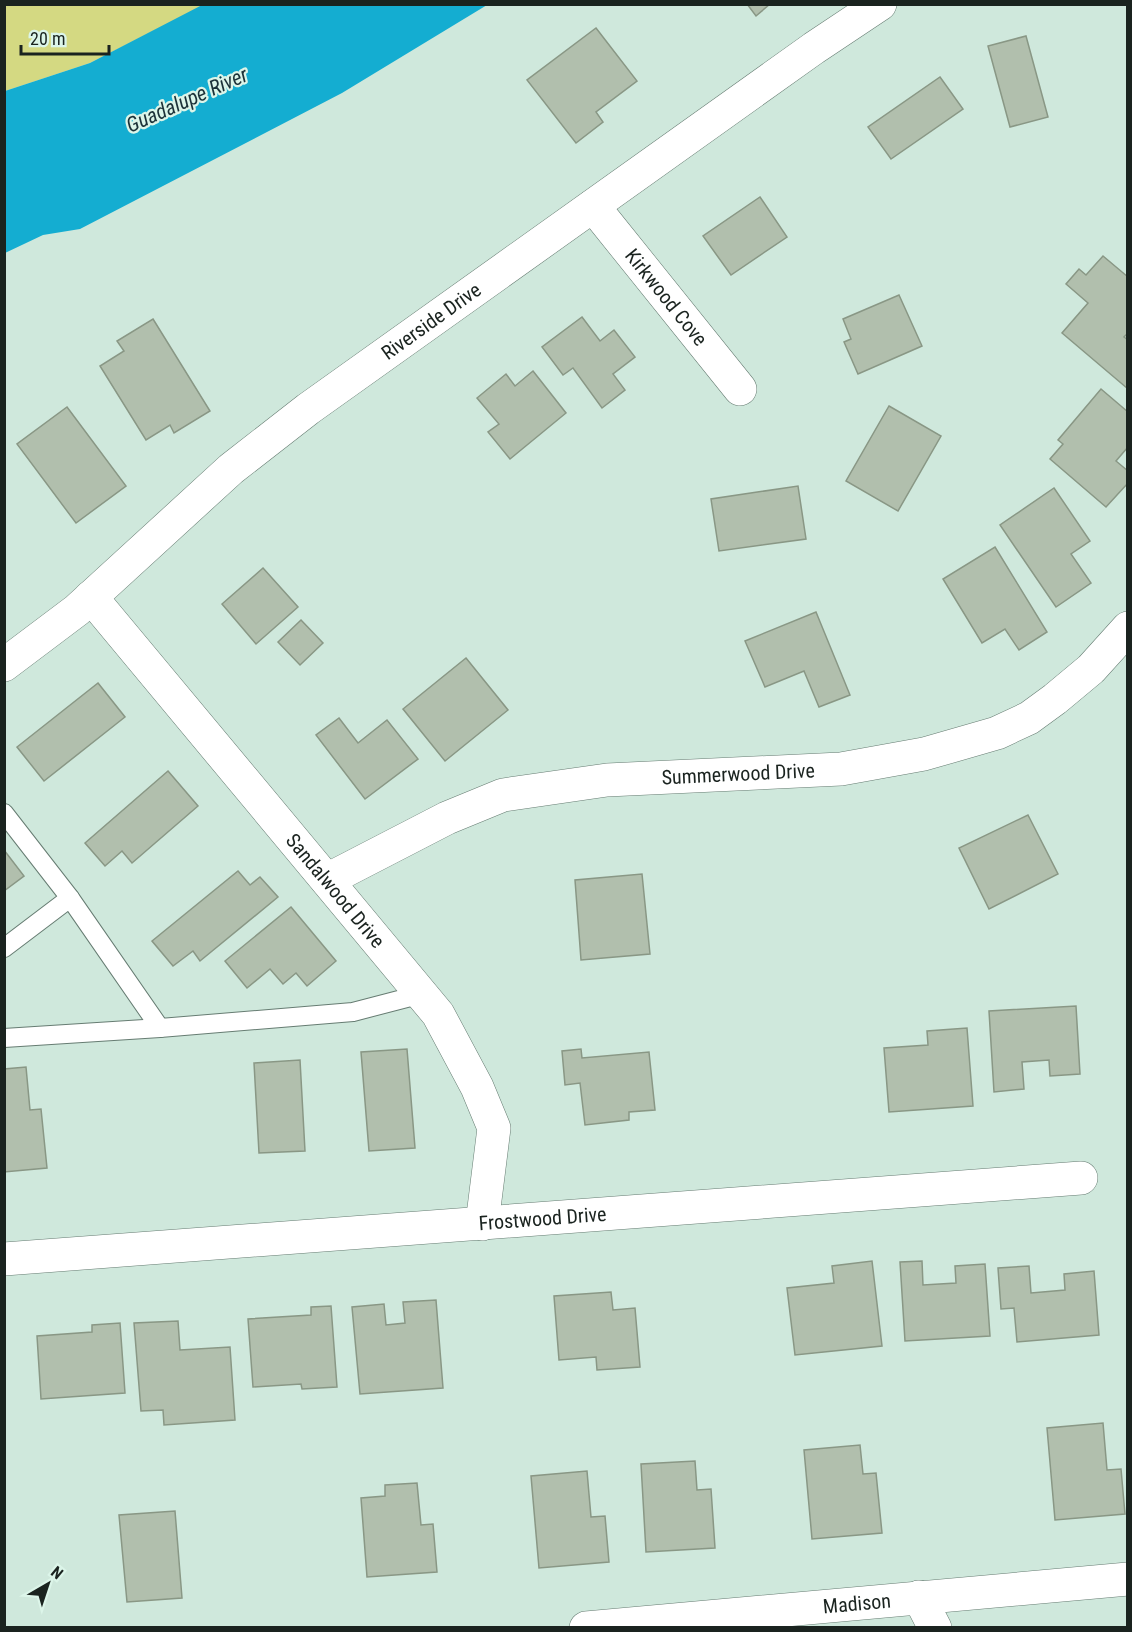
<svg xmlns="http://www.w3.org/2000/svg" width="1132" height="1632" viewBox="0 0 1132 1632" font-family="'Roboto Condensed',sans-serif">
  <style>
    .green { fill: #d4d982 }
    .water { fill: #14add1 }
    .building { fill: #b1bfad; stroke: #899785; stroke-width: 1.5 }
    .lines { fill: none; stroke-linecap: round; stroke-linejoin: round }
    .lane-casing { stroke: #667c72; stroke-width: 20 }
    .street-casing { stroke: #667c72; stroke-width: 34 }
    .lane { stroke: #fff; stroke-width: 18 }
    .street { stroke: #fff; stroke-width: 33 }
    .labels { text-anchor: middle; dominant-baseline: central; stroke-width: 4.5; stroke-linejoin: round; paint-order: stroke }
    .street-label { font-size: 20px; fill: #1a231f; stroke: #dcf5e9 }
    .water-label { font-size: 21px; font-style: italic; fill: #1b3138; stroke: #dcf5e9 }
  </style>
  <rect width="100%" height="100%" fill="#cfe8dc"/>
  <path class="green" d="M4 5H204L90 63 5 91Z"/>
  <path class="water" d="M204 4 487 5 342 93 80 229 43 235 5 253V91L90 63Z"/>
  <g class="building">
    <path d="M747 4H770L756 16Z"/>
    <path d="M596 28 637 81 596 112 603 122 576 143 527 80Z"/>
    <path d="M1026 36 1048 117 1010 127 988 46Z"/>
    <path d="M940 77 963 109 891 159 868 127Z"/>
    <path d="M760 197 787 237 731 275 703 236Z"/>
    <path d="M1103 256 1128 277V333L1124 337 1128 340V389L1062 333 1088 303 1066 284 1079 269 1086 275Z"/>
    <path d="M899 295 922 346 858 374 844 342 851 339 843 319Z"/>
    <path d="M582 317 600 341 614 330 635 357 613 374 625 390 602 408 573 368 563 375 542 347Z"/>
    <path d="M153 319 210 411 174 433 170 425 146 440 100 366 124 351 117 341Z"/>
    <path d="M533 371 566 413 510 459 488 432 499 424 477 398 506 374 515 386Z"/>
    <path d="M1101 389 1128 412V447L1116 461 1128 471V483L1106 507 1050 459 1063 444 1058 440Z"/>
    <path d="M889 406 941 436 898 511 846 481Z"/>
    <path d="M67 407 126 486 76 523 17 444Z"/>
    <path d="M798 486 806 539 719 551 711 499Z"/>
    <path d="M1054 488 1090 541 1071 554 1091 583 1056 607 1000 525Z"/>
    <path d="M995 547 1047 632 1019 650 1005 629 982 643 943 579Z"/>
    <path d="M263 568 298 607 256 644 222 604Z"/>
    <path d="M816 612 850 695 819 707 804 671 765 687 745 641Z"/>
    <path d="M301 620 323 643 300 665 278 642Z"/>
    <path d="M466 658 508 710 445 761 403 709Z"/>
    <path d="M98 683 125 717 44 781 17 747Z"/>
    <path d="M339 718 358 743 387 720 418 759 365 799 316 735Z"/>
    <path d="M168 771 198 806 132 863 122 851 105 866 85 843Z"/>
    <path d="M1028 815 1058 874 989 909 959 848Z"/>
    <path d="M4 850 24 876 4 891Z"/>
    <path d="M238 871 250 885 260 877 278 897 200 961 193 951 173 966 152 941Z"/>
    <path d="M642 874 650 954 581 960 575 880Z"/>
    <path d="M291 907 336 961 307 986 296 973 283 984 270 969 247 988 225 961Z"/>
    <path d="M1076 1006 1080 1074 1050 1076 1049 1060 1022 1062 1024 1089 994 1092 989 1011Z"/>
    <path d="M967 1028 973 1106 889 1112 884 1048 928 1045 927 1031Z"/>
    <path d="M407 1049 415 1148 369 1151 361 1052Z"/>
    <path d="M581 1049 582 1058 649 1052 655 1110 629 1112V1120L585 1125 580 1083 565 1085 562 1051Z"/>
    <path d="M300 1060 305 1151 259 1153 254 1063Z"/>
    <path d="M26 1067 30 1110 41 1109 47 1168 4 1172V1069Z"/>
    <path d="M872 1261 882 1346 795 1355 787 1288 834 1283 832 1266Z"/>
    <path d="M922 1261 923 1285 956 1283 955 1266 985 1264 990 1336 905 1341 900 1262Z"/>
    <path d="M1029 1266 1031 1293 1065 1290 1064 1274 1094 1271 1099 1335 1017 1342 1014 1308 1001 1309 998 1268Z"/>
    <path d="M611 1292 613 1310 635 1308 640 1367 597 1370 596 1357 559 1360 554 1296Z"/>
    <path d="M436 1300 443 1388 360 1394 352 1307 384 1304 386 1325 405 1323 403 1302Z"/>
    <path d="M331 1306 337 1387 302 1389 301 1384 253 1387 248 1319 311 1315V1307Z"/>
    <path d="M178 1321 180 1350 230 1347 235 1420 164 1425 163 1410 141 1411 134 1323Z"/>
    <path d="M120 1323 125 1393 41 1399 37 1336 92 1332V1325Z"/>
    <path d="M1103 1423 1107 1470 1121 1469 1125 1514 1055 1520 1047 1428Z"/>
    <path d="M860 1445 863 1474 876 1473 882 1533 812 1539 804 1450Z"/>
    <path d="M695 1461 697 1490 711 1489 715 1548 646 1552 641 1464Z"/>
    <path d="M587 1471 591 1517 605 1516 609 1562 539 1568 531 1476Z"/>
    <path d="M417 1483 421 1525 433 1524 437 1572 367 1577 361 1498 385 1496V1485Z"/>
    <path d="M175 1511 182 1598 127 1602 119 1515Z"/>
  </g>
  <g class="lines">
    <defs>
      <g id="lane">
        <path d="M4 813 70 898 160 1028"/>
        <path d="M4 948 70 898"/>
        <path d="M4 1038 160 1028 353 1012 422 994"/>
      </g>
      <g id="street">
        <path id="s1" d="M593 206 740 389"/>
        <path id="s2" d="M91 597 438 1014 477 1087 494 1128 482 1224"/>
        <path id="s3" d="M4 665 77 610 231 469 308 409 814 48 880 4"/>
        <path id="s4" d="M327 880 447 818 503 795 607 780 841 769 924 754 997 733 1029 718 1055 699 1091 669 1128 628"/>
        <path id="s5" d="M4 1259 1081 1178"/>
        <path d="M919 1597 935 1628"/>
        <path id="s6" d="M586 1628 1128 1579"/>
      </g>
    </defs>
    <use href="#lane" class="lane-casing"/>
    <use href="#street" class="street-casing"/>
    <use href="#lane" class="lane"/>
    <use href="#street" class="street"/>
  </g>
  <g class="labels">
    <g class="street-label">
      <text stroke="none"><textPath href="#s1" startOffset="117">Kirkwood Cove</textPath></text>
      <text stroke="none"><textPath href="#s3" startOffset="549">Riverside Drive</textPath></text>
      <text stroke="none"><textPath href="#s4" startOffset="432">Summerwood Drive</textPath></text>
      <text stroke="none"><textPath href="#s2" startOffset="382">Sandalwood Drive</textPath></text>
      <text stroke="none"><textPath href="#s5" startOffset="540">Frostwood Drive</textPath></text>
      <text stroke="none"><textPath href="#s6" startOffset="272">Madison</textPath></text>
    </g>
    <g class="water-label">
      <text transform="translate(187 100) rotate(-24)">Guadalupe River</text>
    </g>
  </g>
  <rect width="1132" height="1632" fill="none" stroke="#1a231f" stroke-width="12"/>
  <g transform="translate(48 1584) rotate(39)" stroke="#dcf5e9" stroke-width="4.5" paint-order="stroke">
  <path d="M0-4.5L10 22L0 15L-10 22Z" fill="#1a231f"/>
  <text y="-9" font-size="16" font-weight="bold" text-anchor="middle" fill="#1a231f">N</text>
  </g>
  <path d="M21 45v9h88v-9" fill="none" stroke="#1a231f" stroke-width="3"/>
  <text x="30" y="45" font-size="18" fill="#1a231f" stroke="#dcf5e9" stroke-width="4.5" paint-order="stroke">20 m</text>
</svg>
